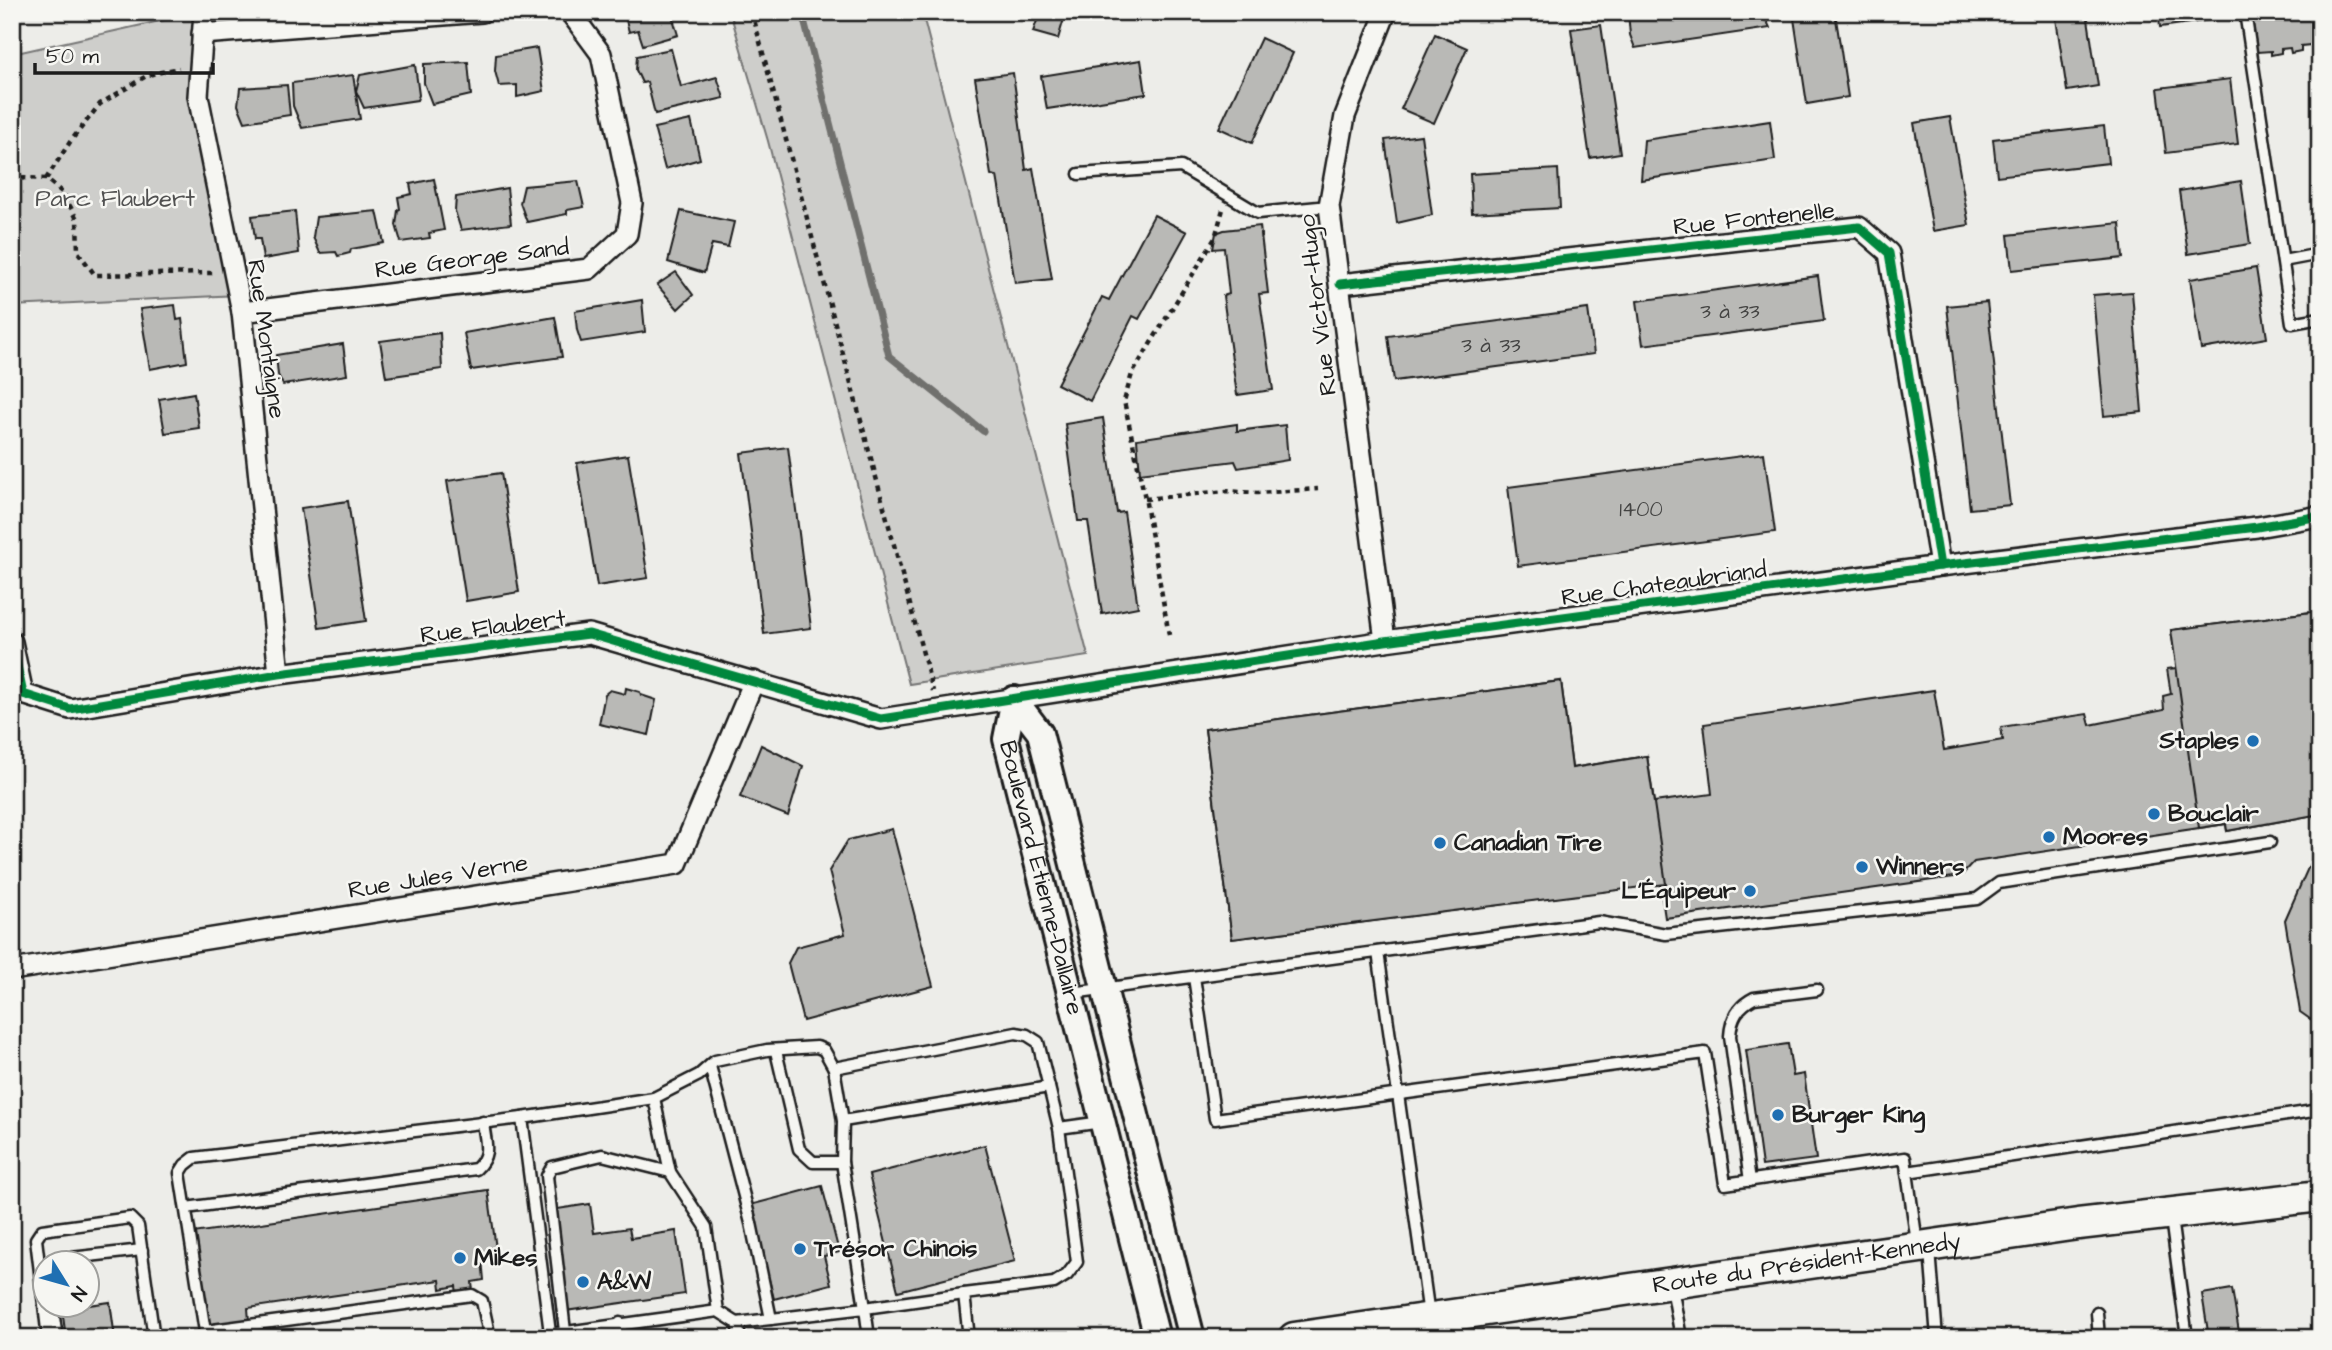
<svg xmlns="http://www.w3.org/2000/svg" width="2332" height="1350" viewBox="0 0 2332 1350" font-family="'Architects Daughter',sans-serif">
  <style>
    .green { fill: #cececb; stroke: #757574; stroke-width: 2 }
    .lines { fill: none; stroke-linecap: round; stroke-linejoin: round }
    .stream { stroke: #6f6f6d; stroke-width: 7 }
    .building { fill: #b9b9b6; stroke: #1c1c1c; stroke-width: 2 }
    .service-casing { stroke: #1c1c1c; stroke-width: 15 }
    .minor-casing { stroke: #1c1c1c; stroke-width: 24 }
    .tertiary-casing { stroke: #1c1c1c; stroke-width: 30 }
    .primary-casing { stroke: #1c1c1c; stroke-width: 35 }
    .path { stroke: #1c1c1c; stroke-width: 4.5; stroke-dasharray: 5 5; stroke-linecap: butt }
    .service { stroke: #f6f6f2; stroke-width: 10 }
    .minor { stroke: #f6f6f2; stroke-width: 19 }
    .tertiary { stroke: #f6f6f2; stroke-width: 24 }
    .primary { stroke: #f6f6f2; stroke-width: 30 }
    .cycleway-casing { stroke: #f6f6f2; stroke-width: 13 }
    .cycleway { stroke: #00873e; stroke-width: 9 }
    .poi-dot { fill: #1f6fb2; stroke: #f6f6f2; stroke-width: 2.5 }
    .labels { text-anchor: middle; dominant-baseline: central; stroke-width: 5; stroke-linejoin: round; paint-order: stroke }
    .number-label { font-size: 21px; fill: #434342 }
    .park-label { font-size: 24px; fill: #515151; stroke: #f6f6f2 }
    .street-label { font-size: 24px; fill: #1c1c1c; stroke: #f6f6f2 }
    .poi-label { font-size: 24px; font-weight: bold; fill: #1c1c1c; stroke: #f6f6f2; text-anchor: start }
  </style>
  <rect width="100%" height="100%" fill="#edede9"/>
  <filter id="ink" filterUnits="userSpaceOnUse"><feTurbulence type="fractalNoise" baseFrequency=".0143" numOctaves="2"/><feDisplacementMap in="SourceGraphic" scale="14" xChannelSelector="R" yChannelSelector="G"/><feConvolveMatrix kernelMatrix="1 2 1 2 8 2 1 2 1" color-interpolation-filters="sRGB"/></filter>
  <g filter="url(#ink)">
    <g class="green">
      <path d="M200 12 198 96 238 295 12 306V54Z"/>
      <path d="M730 12H922L1088 656 909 684 768 141Z"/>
    </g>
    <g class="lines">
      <path class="stream" d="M802 12 889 356 983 431"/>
    </g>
    <g class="building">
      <path d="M106 12H144V16L106 13Z"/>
      <path d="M624 12H671L678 35 643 45 638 30 629 32Z"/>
      <path d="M1040 12H1066L1058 39 1033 32Z"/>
      <path d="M1628 12H1763L1770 28 1635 48 1630 35Z"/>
      <path d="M1793 12H1835L1848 97 1807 104Z"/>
      <path d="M1873 12H1912L1874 18Z"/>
      <path d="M2055 12H2087L2098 86 2067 91Z"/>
      <path d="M2158 12H2225L2226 18 2160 27Z"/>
      <path d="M2251 12H2320V44L2301 46V51L2291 53 2290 48 2281 49V53L2271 55V51L2257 52Z"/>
      <path d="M1601 25 1620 153 1590 158 1571 29Z"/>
      <path d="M1435 34 1467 48 1434 123 1401 109Z"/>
      <path d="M1261 38 1293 53 1252 143 1219 128Z"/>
      <path d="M537 48 544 91 517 97V85L499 86 495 71 496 55Z"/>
      <path d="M671 49 681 87 717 77 724 98 655 114 647 82 642 83 636 70 637 56Z"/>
      <path d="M1141 60 1146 94 1047 109 1041 76Z"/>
      <path d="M468 62 471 95 432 104 424 83V64Z"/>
      <path d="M415 65 419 95 417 100 364 108 356 91 360 75Z"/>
      <path d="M1013 73 1026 170 1033 168 1052 279 1015 283 997 176 991 175 975 78Z"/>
      <path d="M353 75 360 119 302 128 293 106 292 83Z"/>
      <path d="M2230 79 2238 144 2166 153 2158 88Z"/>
      <path d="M287 85 290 115 245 122 238 105 240 88Z"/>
      <path d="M1950 117 1969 225 1933 231 1914 123Z"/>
      <path d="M691 120 700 159 665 169 654 128Z"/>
      <path d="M1770 121 1775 160 1641 180 1644 140Z"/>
      <path d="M2104 126 2108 163 1997 176 1993 139Z"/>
      <path d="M1421 135 1432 215 1397 223 1385 140Z"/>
      <path d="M1558 169 1560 208 1472 213 1470 174Z"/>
      <path d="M434 179 444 230 429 233 430 238 401 242 396 225 398 210 400 209 398 197 412 194 410 184Z"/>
      <path d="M578 181 584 207 567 210V214L527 222 520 203 524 186Z"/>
      <path d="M2241 181 2250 244 2188 254 2179 191Z"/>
      <path d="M507 188 511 224 461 230 455 211 456 197Z"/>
      <path d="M295 211 299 253 263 259 260 239H255L252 216Z"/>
      <path d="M377 211 384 243 351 249 350 253 338 256 336 252 320 253 313 237 316 217Z"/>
      <path d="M681 211 734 222 728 247 712 244 704 273 668 262Z"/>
      <path d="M1154 215 1187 232 1139 319 1133 316 1090 401 1057 384 1102 297 1109 300Z"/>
      <path d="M2120 223 2123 258 2012 270 2008 235Z"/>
      <path d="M1260 226 1268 293 1259 294 1273 390 1237 395 1223 296 1229 294 1224 248 1213 249 1216 233 1224 230Z"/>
      <path d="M2256 268 2267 338 2201 349 2190 279Z"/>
      <path d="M676 272 693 295 678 309 657 285Z"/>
      <path d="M1818 276 1824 321 1643 345 1637 301Z"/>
      <path d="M2132 292 2142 412 2104 416 2093 295Z"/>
      <path d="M642 300 645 332 581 342 577 330 575 311Z"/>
      <path d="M1987 302 2010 505 1970 509 1947 306Z"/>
      <path d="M175 305 177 320 182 319 187 362 150 369 140 309Z"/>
      <path d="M1588 309 1594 354 1394 381 1388 336Z"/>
      <path d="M555 317 562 357 471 370 464 333Z"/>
      <path d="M440 333 442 369 386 377 380 341Z"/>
      <path d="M343 344 347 375 283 385 278 375 276 355Z"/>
      <path d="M2320 388V438L2314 389Z"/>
      <path d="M194 393 199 428 165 433 159 399Z"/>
      <path d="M1103 418 1117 513 1124 512 1138 607 1102 614 1088 521H1078L1065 424Z"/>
      <path d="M1237 424V431L1285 425 1288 460 1238 468 1235 461 1140 473 1137 439Z"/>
      <path d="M788 447 811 628 764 634 741 453Z"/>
      <path d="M1764 453 1775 532 1518 566 1508 487Z"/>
      <path d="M628 455 648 578 597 586 577 463Z"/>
      <path d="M501 473 519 592 466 601 447 481Z"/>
      <path d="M348 501 366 621 319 628 301 508Z"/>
      <path d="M2320 611V1026L2300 1012 2285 920 2320 841 2314 815 2227 831 2226 824 1974 862 1961 876 1665 918 1660 884 1232 939 1205 729 1561 681 1572 768 1647 756 1654 802 1712 794 1704 724 1934 690 1944 750 2003 740 2001 727 2087 714 2090 725 2164 710 2163 696 2171 694 2167 669 2177 668 2171 630Z"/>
      <path d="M2320 611V814L2227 831 2226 824 2199 828 2171 630Z"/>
      <path d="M1561 681 1572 768 1647 756 1666 884 1232 939 1205 729Z"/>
      <path d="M626 688 640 692 641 695 656 700 649 735 599 724 605 694 610 690 625 694Z"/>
      <path d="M761 745 803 766 788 816 740 797Z"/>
      <path d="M892 829 933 986 803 1021 788 963 796 947 845 934 829 871 848 840Z"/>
      <path d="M1788 1044 1793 1076 1804 1074 1816 1159 1762 1166 1746 1050Z"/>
      <path d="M985 1145 1015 1261 898 1291 869 1175Z"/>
      <path d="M822 1186 839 1252 824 1256 831 1284 774 1299 750 1205Z"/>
      <path d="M488 1190 497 1256 482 1259 484 1280 472 1282 473 1292 457 1294 456 1286 441 1289 440 1280 248 1308 249 1321 206 1327 193 1233Z"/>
      <path d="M590 1204 594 1233 629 1228 631 1238 676 1231 685 1294 565 1311 551 1210Z"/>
      <path d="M2232 1289 2240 1338H2209L2202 1294Z"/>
      <path d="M110 1302 115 1338H121H66L62 1309Z"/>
    </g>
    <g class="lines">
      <defs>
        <g id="service">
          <path d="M2245 12 2292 323 2320 318"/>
          <path d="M1079 174 1181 167 1258 213 1329 206"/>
          <path d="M2283 261 2320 254"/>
          <path d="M1378 952 1429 1315"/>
          <path d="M1194 977 1215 1119 1705 1053 1725 1184 1905 1158 1907 1172"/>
          <path d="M1072 993 1599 922 1666 934 1977 899 1999 883 2270 842"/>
          <path d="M776 1051 799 1149 813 1162H842"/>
          <path d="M710 1066 751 1223 771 1319"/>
          <path d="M834 1068 843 1121 1049 1087"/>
          <path d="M654 1098 699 1075 715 1061 767 1050 817 1047 824 1050 834 1068 1016 1033 1027 1035 1038 1042 1059 1128 1102 1122"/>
          <path d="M522 1118 654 1098 670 1172"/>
          <path d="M1750 1181 1730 1036C1731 1018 1738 1006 1754 998L1817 990"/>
          <path d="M186 1208 476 1169C492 1154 485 1142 483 1122"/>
          <path d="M2171 1218 2187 1338"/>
          <path d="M1917 1243 1907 1172 2320 1110"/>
          <path d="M1930 1250 1937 1338"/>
          <path d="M61 1262 71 1258 142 1250"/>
          <path d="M1672 1287 1681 1338"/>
          <path d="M52 1304 57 1338"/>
          <path d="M2097 1313 2099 1338"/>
          <path d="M620 1323 622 1338"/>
          <path d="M205 1331 472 1295 482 1301 490 1338"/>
          <path d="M565 1331 547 1176 552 1167 602 1155 670 1172 706 1227 718 1311"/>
          <path d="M48 1338 36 1239 42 1230 130 1218 138 1226 154 1338"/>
          <path d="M206 1338 180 1173 185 1165 194 1158 522 1118 550 1333"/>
          <path d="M523 1338 718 1311 737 1323"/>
          <path d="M740 1338 737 1323 865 1308 842 1162 843 1121"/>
          <path d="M869 1338 865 1308 964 1294"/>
          <path d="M969 1338 964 1294 1054 1283 1067 1275 1077 1262 1059 1128"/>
        </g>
        <g id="minor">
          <path d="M204 12 198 96 242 312 279 674"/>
          <path d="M202 34 482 12"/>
          <path d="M1340 284 1859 227 1889 253 1940 566"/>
          <path d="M242 312 589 269 627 234 632 203 601 54 570 12"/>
          <path d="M1385 641 1329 206 1345 116 1386 12"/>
          <path d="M12 642 23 694 70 709 279 674 589 634 881 719 1385 641 1940 566 2257 527 2320 516"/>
          <path d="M12 970 677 864 754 681"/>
        </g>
        <g id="tertiary">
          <path d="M1014 699 1040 733 1192 1338"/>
          <path id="s1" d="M1014 699 1006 739 1157 1338"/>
        </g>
        <g id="primary">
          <path id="s2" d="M1294 1338 2078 1224 2320 1196"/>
        </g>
      </defs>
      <use href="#service" class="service-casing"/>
      <use href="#minor" class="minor-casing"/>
      <use href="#tertiary" class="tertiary-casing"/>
      <use href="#primary" class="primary-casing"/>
      <g class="path">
        <path d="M752 12 933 691"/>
        <path d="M46 179 70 142 100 104 148 75 179 68"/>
        <path d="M12 182 24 178 46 179 63 193 77 219 78 252 95 275 213 273"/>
        <path d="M1145 499 1226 491 1257 493 1318 489"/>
        <path d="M1169 635 1146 503 1124 401 1132 374 1215 238 1223 209"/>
      </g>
      <use href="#service" class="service"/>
      <use href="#minor" class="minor"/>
      <use href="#tertiary" class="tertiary"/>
      <use href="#primary" class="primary"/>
      <defs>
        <g id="cycleway">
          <path d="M1340 284 1859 227 1889 253 1940 566"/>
          <path d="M12 642 23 694 70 709 279 674 589 634 881 719 1385 641 1940 566 2257 527 2320 516"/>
        </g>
      </defs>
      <use href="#cycleway" class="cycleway-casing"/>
      <use href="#cycleway" class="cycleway"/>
    </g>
  </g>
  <g class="poi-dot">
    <circle cx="2253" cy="741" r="7"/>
    <circle cx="2154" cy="814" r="7"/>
    <circle cx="2049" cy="837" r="7"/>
    <circle cx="1440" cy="843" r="7"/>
    <circle cx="1862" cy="867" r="7"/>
    <circle cx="1750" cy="891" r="7"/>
    <circle cx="1778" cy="1115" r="7"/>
    <circle cx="800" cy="1249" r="7"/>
    <circle cx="460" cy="1258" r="7"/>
    <circle cx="583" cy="1282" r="7"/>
  </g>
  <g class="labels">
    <g class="number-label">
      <text x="1730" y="311">3 à 33</text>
      <text x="1491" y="345">3 à 33</text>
      <text x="1641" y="509">1400</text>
    </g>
    <g class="park-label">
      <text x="115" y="199">Parc Flaubert</text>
    </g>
    <g class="street-label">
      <text transform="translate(1754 219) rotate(-6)">Rue Fontenelle</text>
      <text transform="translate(472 259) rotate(-7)">Rue George Sand</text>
      <text transform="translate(1318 305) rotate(-97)">Rue Victor-Hugo</text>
      <text transform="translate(266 339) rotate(82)">Rue Montaigne</text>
      <text transform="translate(1664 584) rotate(-8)">Rue Chateaubriand</text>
      <text transform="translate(493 627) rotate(-7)">Rue Flaubert</text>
      <text transform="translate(438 877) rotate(-9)">Rue Jules Verne</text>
      <text stroke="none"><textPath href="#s1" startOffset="184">Boulevard Étienne-Dallaire</textPath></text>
      <text stroke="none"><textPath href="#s2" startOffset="518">Route du Président-Kennedy</textPath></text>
    </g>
    <g class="poi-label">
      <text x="2239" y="741" text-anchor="end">Staples</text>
      <text x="2168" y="814">Bouclair</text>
      <text x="2063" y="837">Moores</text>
      <text x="1454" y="843">Canadian Tire</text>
      <text x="1876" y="867">Winners</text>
      <text x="1736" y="891" text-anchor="end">L'Équipeur</text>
      <text x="1792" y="1115">Burger King</text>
      <text x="814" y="1249">Trésor Chinois</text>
      <text x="474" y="1258">Mikes</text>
      <text x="597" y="1282">A&amp;W</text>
    </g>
  </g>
  <rect width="2332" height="1350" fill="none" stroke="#f6f6f2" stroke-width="42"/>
  <rect x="21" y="21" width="2290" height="1308" fill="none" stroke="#1c1c1c" stroke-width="2.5" filter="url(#ink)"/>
  <g transform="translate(66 1284) rotate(127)"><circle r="33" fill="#f6f6f2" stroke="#9f9f9c" stroke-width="2"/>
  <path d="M0-5L12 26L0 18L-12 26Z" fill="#1f6fb2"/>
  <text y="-10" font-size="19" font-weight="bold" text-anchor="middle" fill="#1c1c1c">N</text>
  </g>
  <path d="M35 63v10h178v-10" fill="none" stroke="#1c1c1c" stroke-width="3.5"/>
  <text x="46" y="63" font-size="21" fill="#1c1c1c" stroke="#f6f6f2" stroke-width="5" paint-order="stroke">50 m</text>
</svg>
